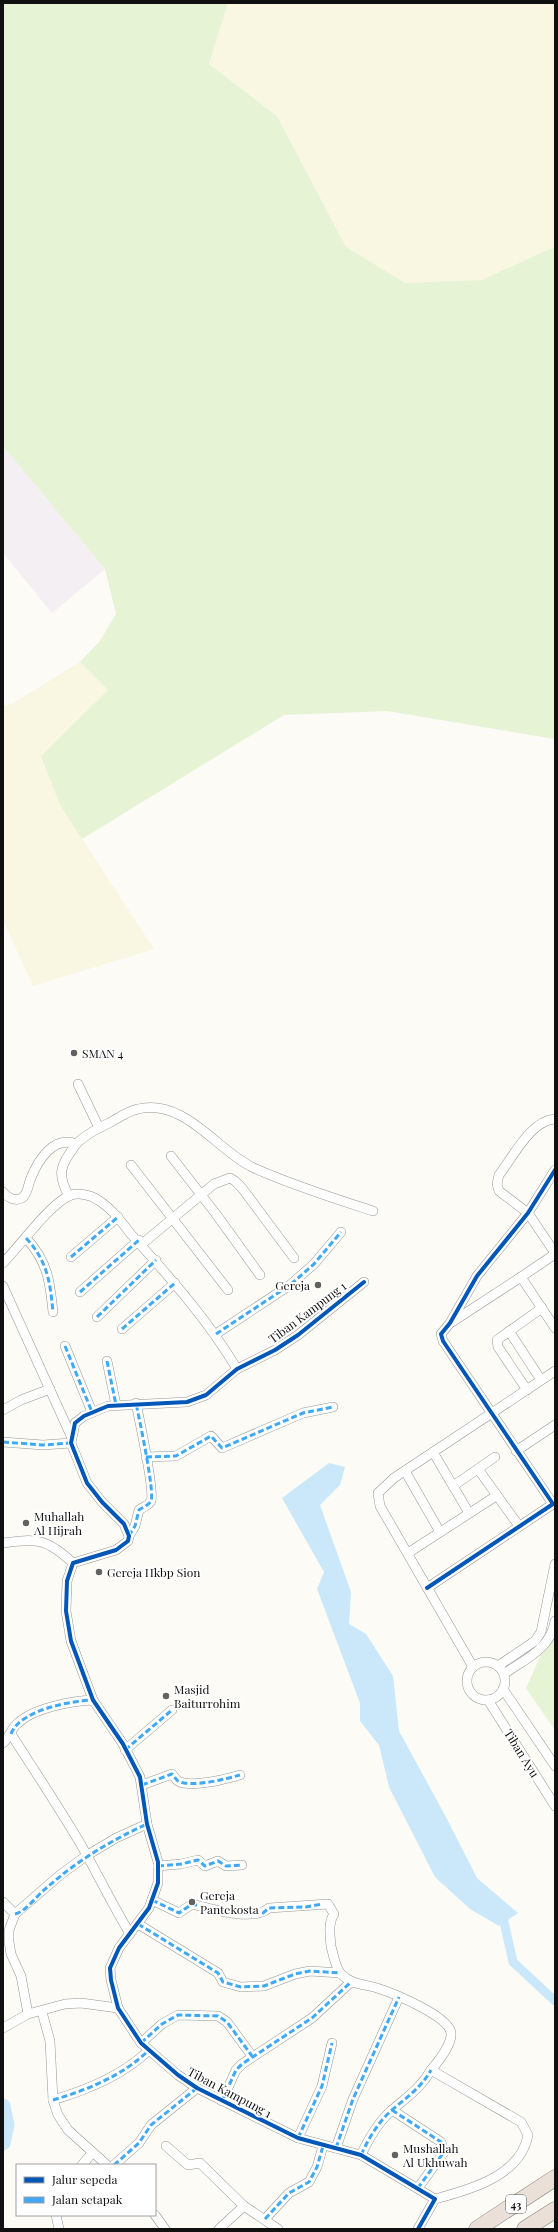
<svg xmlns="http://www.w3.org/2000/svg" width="558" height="2232" viewBox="0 0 558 2232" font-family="'Playfair Display',serif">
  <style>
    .industrial { fill: #f4eff2 }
    .farmland { fill: #f9f7e2 }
    .green { fill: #e6f3d5 }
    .water { fill: #cae8f9 }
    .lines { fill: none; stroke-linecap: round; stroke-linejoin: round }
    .canal { stroke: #cae8f9; stroke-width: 9 }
    .river { stroke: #cae8f9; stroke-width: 15 }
    .street-casing { stroke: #969694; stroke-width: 10 }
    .highway-casing { stroke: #848381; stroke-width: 17 }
    .street { stroke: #fffefe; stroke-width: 9 }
    .highway { stroke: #ebe0d7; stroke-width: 16 }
    .quiet { stroke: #3fa9f5; stroke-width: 3; stroke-dasharray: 6 3; stroke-linecap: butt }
    .cycleway-casing { stroke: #fff; stroke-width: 6 }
    .cycleway { stroke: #0057b8; stroke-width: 4 }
    .poi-dot { fill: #636260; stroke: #fff; stroke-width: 1.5 }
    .labels { text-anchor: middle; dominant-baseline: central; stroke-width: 4; stroke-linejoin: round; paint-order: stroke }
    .shield { fill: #fff; stroke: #585858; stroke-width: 1 }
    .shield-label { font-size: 11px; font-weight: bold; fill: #101010 }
    .poi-label { font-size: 12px; fill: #101010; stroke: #fff; text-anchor: start }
    .street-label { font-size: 12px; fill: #101010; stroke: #fff }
  </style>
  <rect width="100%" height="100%" fill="#fcfbf6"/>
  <path class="industrial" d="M3 446 105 569 52 613 3 553Z"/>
  <g class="farmland">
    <path d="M228 3H555V248L547 250 482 280 405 283 346 247 277 116 209 64Z"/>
    <path d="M80 662 108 690 41 756 60 805 154 949 33 986 3 920V706L12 704Z"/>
  </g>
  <g class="green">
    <path d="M3 3H228L209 64 277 116 346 247 405 283 482 280 547 250 555 248V739L387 711 284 715 82 839 60 805 41 756 108 690 80 662 100 641 116 614 105 569 3 446Z"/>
    <path d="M555 1624V1730L526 1688Z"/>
  </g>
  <path class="water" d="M329 1463 345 1467 340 1485 320 1505 351 1592 349 1624 366 1634 393 1676 399 1731 447 1819 477 1878 518 1913 499 1926 470 1909 435 1877 389 1787 379 1745 360 1721V1703L317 1589 324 1572 282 1498Z"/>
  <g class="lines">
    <path class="canal" d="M504 1922 513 1962 555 2001"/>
    <path class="river" d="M3 2106 7 2125 3 2143"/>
    <defs>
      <g id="street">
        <path d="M78 1084 99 1128"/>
        <path d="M555 1119C531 1120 513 1157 499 1175L497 1184 499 1191 528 1213 555 1253"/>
        <path d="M171 1156 216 1214 260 1275"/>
        <path d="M131 1165 228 1290"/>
        <path d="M3 1192C7 1197 15 1202 22 1198 28 1194 28 1184 31 1178 38 1160 54 1135 76 1144"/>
        <path d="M69 1196C57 1175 60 1166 74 1147 82 1136 99 1128 111 1122 120 1117 128 1111 138 1109 185 1098 217 1151 254 1168 292 1185 333 1198 373 1211"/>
        <path d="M26 1238C48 1262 50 1282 53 1312"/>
        <path d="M142 1244 214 1184 230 1178 235 1181 242 1188 294 1258"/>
        <path d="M555 1254 521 1277 555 1328"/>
        <path d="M71 1257 118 1217"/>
        <path d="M3 1263C18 1248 51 1203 69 1196 78 1192 91 1195 98 1200 111 1208 121 1221 130 1233 170 1278 206 1317 237 1369"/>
        <path d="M364 1282 298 1335 275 1350 237 1369 206 1395 187 1402 108 1406 84 1416 75 1423 71 1443 87 1483 102 1502 124 1524 129 1536 128 1541 116 1550 73 1563 67 1581 66 1611 71 1641 93 1700 123 1744 140 1777 147 1824 158 1862V1883L149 1908 119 1948 110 1968 111 1980 118 2008 141 2043 178 2075 197 2088 298 2138 361 2155 435 2199 418 2229"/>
        <path d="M3 1286 71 1436"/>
        <path d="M80 1292 139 1240"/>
        <path d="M97 1317 156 1260"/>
        <path d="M452 1322 521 1277"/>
        <path d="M122 1329 175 1283"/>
        <path d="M509 1331 541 1380"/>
        <path d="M216 1334 290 1285 314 1264 341 1232"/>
        <path d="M65 1346 92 1412"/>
        <path d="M107 1361 116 1405"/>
        <path d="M527 1390 498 1347 497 1340 542 1308"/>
        <path d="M3 1410 21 1400 50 1389"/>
        <path d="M3 1442 43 1445 71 1443"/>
        <path d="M516 1451 555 1425"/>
        <path d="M433 1452 469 1513"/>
        <path d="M146 1457 176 1456 211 1436 222 1448 303 1413 333 1407"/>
        <path d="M478 1469 519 1526"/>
        <path d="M405 1471 440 1532"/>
        <path d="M453 1486 495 1457"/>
        <path d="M129 1536 135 1526 139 1510C143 1507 148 1506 151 1501 155 1492 139 1418 136 1403"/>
        <path d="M3 1543C38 1538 47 1539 73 1563"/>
        <path d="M408 1553 496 1496"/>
        <path d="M427 1588 553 1504 443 1341 441 1334 450 1323 477 1276 528 1213 555 1170"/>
        <circle cx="486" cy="1681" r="19"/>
        <path d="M498 1666 535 1641 541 1632 555 1564"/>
        <path d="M473 1667 380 1506 378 1493 394 1478 555 1371"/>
        <path d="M504 1674C525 1659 551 1649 555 1621"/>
        <path d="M503 1689 555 1766"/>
        <path d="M488 1700 555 1806"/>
        <path d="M11 1734C34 1770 58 1806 80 1843 97 1873 112 1904 130 1934"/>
        <path d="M3 1743C10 1737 11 1728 18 1723 34 1708 71 1701 93 1700"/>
        <path d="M125 1750 172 1710"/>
        <path d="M142 1785 172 1774C174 1776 176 1780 178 1781 191 1788 226 1779 240 1775"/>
        <path d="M158 1866 181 1864 198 1860 205 1866 218 1861 226 1866 242 1865"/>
        <path d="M152 1900 179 1913 192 1904C212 1909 253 1922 269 1908L328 1904 334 1914C328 1923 330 1935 331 1946 333 1954 336 1969 341 1974 352 1985 364 1984 377 1988 393 1993 449 2016 451 2033 452 2044 438 2062 431 2070L521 2122 528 2135C521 2176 469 2190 435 2199"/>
        <path d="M3 1902 15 1914"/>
        <path d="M138 1924 218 1973 223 1982 241 1987 264 1986 295 1974 310 1971 340 1973"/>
        <path d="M42 2012 50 2041 53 2100 58 2115 68 2130 107 2165"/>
        <path d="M28 2014 21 1976 11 1954 9 1942V1930L15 1914 60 1875 86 1856 116 1838 147 1824"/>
        <path d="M3 2028 28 2014 65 2004 81 2003 118 2008"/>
        <path d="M141 2043 162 2024 178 2015 218 2016 227 2022 252 2056"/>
        <path d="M53 2100C87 2090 122 2076 148 2051"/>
        <path d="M222 2101 236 2070 242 2064 312 2018 351 1982"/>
        <path d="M392 2110 441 2142 444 2152 418 2188"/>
        <path d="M298 2138 322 2086 332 2043"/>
        <path d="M166 2146 188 2165 200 2163 244 2206 278 2229"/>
        <path d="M336 2148 353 2099 399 1997"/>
        <path d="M361 2155C369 2138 378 2122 392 2110 407 2097 421 2088 431 2070"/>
        <path d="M82 2165 92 2153"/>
        <path d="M114 2165 139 2143 151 2125 197 2088"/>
        <path d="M56 2215 59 2229"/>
        <path d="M155 2215 165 2229"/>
        <path d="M265 2219 289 2193 309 2182 317 2167 323 2146"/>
        <path d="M219 2229 244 2206"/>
      </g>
      <g id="highway">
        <path d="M477 2229 555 2178"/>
        <path d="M525 2229 555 2210"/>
      </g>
    </defs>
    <use href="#street" class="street-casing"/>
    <use href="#highway" class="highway-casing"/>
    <use href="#street" class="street"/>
    <use href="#highway" class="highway"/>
    <g class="quiet">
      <path d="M26 1238C48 1262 50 1282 53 1312"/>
      <path d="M71 1257 118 1217"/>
      <path d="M80 1292 139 1240"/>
      <path d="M97 1317 156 1260"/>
      <path d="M122 1329 175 1283"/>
      <path d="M216 1334 290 1285 314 1264 341 1232"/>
      <path d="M65 1346 92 1412"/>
      <path d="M107 1361 116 1405"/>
      <path d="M3 1442 43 1445 71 1443"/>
      <path d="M146 1457 176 1456 211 1436 222 1448 303 1413 333 1407"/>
      <path d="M129 1536 135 1526 139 1510C143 1507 148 1506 151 1501 155 1492 139 1418 136 1403"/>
      <path d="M11 1734C20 1710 70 1701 93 1700"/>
      <path d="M125 1750 172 1710"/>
      <path d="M142 1785 172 1774C174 1776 176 1780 178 1781 191 1788 226 1779 240 1775"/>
      <path d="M158 1866 181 1864 198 1860 205 1866 218 1861 226 1866 242 1865"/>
      <path d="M152 1900 179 1913 192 1904 229 1913 247 1914 263 1913 269 1908 306 1907 322 1904"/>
      <path d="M15 1914C25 1912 36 1897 43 1891 75 1862 108 1842 147 1824"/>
      <path d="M138 1924 218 1973 223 1982 241 1987 264 1986 295 1974 310 1971 340 1973"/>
      <path d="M141 2043 162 2024 178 2015 218 2016 227 2022 252 2056"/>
      <path d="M53 2100C87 2090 122 2076 148 2051"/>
      <path d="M222 2101 236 2070 242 2064 312 2018 351 1982"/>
      <path d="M392 2110 441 2142 444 2152 418 2188"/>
      <path d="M298 2138 322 2086 332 2043"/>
      <path d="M336 2148 353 2099 399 1997"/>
      <path d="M361 2155C369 2138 378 2122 392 2110 407 2097 421 2088 431 2070"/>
      <path d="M114 2165 139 2143 151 2125 197 2088"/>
      <path d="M265 2219 289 2193 309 2182 317 2167 323 2146"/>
    </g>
    <defs>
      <g id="cycleway">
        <path d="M364 1282 298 1335 275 1350 237 1369 206 1395 187 1402 108 1406 84 1416 75 1423 71 1443 87 1483 102 1502 124 1524 129 1536 128 1541 116 1550 73 1563 67 1581 66 1611 71 1641 93 1700 123 1744 140 1777 147 1824 158 1862V1883L149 1908 119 1948 110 1968 111 1980 118 2008 141 2043 178 2075 197 2088 298 2138 361 2155 435 2199 418 2229"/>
        <path d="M427 1588 553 1504 443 1341 441 1334 450 1323 477 1276 528 1213 555 1170"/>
      </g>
    </defs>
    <use href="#cycleway" class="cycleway-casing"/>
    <use href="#cycleway" class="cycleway"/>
  </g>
  <g class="poi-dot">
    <circle cx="74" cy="1053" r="4"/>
    <circle cx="318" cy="1285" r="4"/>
    <circle cx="26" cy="1523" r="4"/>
    <circle cx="99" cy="1572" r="4"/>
    <circle cx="166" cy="1696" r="4"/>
    <circle cx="192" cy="1902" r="4"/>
    <circle cx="395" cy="2155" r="4"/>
  </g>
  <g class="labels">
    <rect class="shield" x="506" y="2195" width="20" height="18" rx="3"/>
    <g class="shield-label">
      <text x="516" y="2204">43</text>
    </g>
    <g class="poi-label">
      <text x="82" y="1053">SMAN 4</text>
      <text x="310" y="1285" text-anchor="end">Gereja</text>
      <text x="34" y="1516">Muhallah<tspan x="34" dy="14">Al Hijrah</tspan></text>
      <text x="107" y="1572">Gereja Hkbp Sion</text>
      <text x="174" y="1689">Masjid<tspan x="174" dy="14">Baiturrohim</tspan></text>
      <text x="200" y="1895">Gereja<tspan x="200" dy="14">Pantekosta</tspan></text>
      <text x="403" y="2148">Mushallah<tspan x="403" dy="14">Al Ukhuwah</tspan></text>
    </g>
    <g class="street-label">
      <text transform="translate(307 1312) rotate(-37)">Tiban Kampung 1</text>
      <text transform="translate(522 1753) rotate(58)">Tiban Ayu</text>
      <text transform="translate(230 2092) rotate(28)">Tiban Kampung 1</text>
    </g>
  </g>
  <rect width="558" height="2232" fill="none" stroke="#101010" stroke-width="8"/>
  <rect x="16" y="2164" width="140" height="52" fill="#ffffff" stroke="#9f9f9f"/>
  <rect x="24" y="2177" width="20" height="6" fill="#0057b8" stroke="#9f9f9f"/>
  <text x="52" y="2184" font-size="12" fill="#101010">Jalur sepeda</text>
  <rect x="24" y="2197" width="20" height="6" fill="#3fa9f5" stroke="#9f9f9f"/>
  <text x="52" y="2204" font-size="12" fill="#101010">Jalan setapak</text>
</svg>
